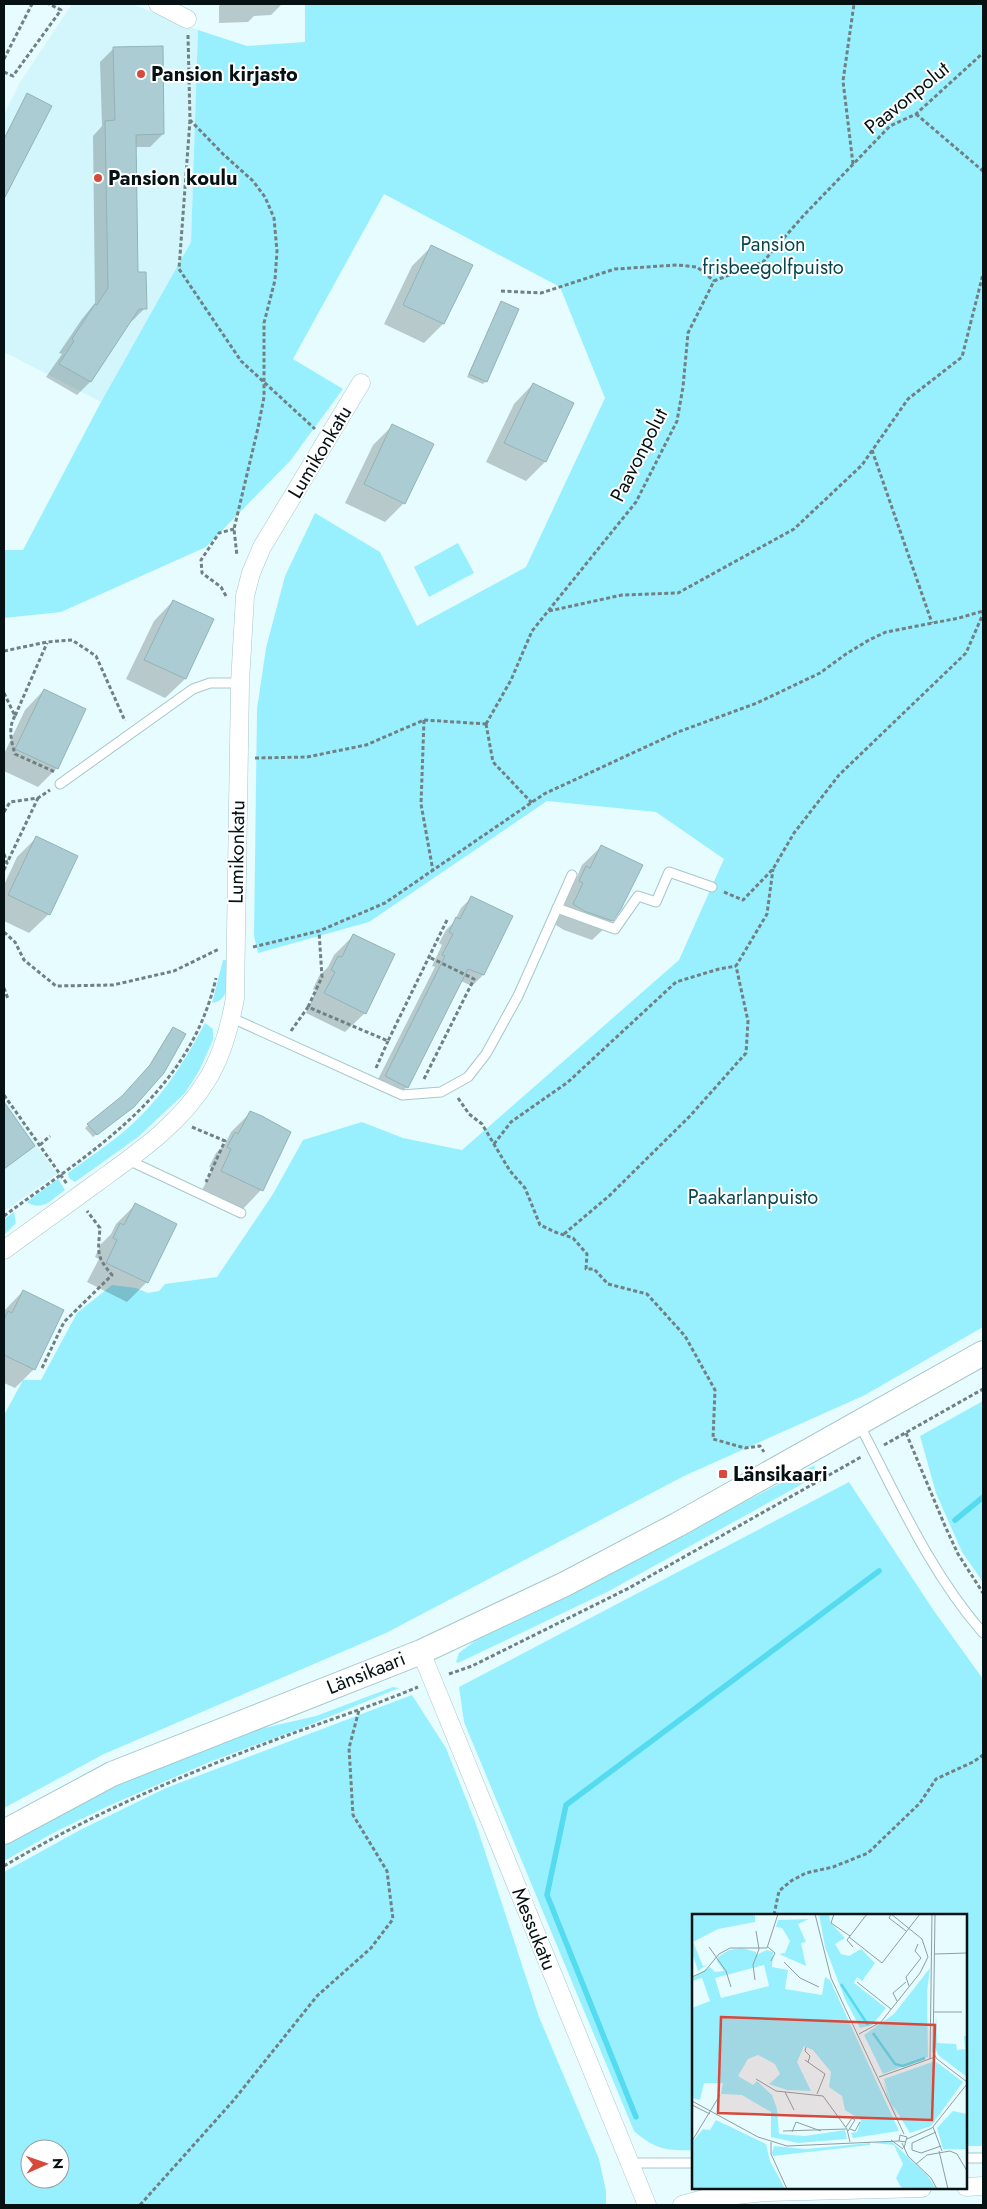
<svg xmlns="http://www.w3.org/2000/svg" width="987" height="2209" viewBox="0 0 987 2209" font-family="Jost,sans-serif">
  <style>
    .built { fill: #d3f6fc }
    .green { fill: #98f0ff; fill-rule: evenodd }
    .shadow { fill: #0003 }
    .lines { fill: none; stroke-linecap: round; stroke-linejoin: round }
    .stream { stroke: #55dbef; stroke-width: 5.5 }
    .building { fill: #abccd2; stroke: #92b3b8 }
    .lane-casing { stroke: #a6c7cc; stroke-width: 11 }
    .street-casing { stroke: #a6c7cc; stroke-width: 19 }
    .secondary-casing { stroke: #a6c7cc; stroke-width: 26 }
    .path { stroke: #708083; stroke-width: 3; stroke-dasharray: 4 2.5; stroke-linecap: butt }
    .lane { stroke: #fff; stroke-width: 9 }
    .street { stroke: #fff; stroke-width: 18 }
    .secondary { stroke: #fff; stroke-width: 24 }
    .poi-dot { fill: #d6493b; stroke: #fff; stroke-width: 2 }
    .labels { text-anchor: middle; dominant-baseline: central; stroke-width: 4; stroke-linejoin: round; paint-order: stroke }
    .poi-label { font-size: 20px; font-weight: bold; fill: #051113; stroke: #fff; text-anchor: start }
    .street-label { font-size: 20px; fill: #051113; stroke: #fff }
    .park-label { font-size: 20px; fill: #08474f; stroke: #fff }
    .inset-river { fill: none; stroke: #55dbef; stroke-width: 2.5 }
    .inset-road { fill: none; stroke: #8d9ea1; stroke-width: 1 }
    .view { fill: #d6493b; fill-opacity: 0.15; stroke: #d6493b; stroke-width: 2.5 }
    .inset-edge { fill: none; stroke: #051113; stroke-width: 2.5 }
  </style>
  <rect width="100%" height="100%" fill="#e7fcff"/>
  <g class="built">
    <path d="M72 4H132L198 30 191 242 101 402 4 352V115L19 84Z"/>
    <path d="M4 1099 57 1174 4 1211Z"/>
  </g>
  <g class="green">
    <path d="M305 4H983V1327L865 1395 684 1476 386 1633 104 1754 4 1808V1415L23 1380H41L77 1313 112 1285 136 1288 148 1293 159 1291 165 1284 217 1277 273 1194 303 1140 362 1122 403 1138 462 1150 679 960 724 859 656 812 547 801 369 922 258 953 254 936 257 709 266 648 285 576 315 513 380 552 417 626 526 567 605 398 560 287 384 194 293 359 343 389 290 461 206 547 61 612 4 618V550H23L101 402 191 242 198 30 247 46 305 42Z"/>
    <path d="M458 543 474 573 429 597 414 567Z"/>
    <path d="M223 960H227C227 975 232 1001 212 1003Z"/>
    <path d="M205 1023 213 1029V1040L199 1071 185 1093 138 1137 75 1182 69 1178 68 1173C88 1158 110 1144 129 1127 162 1098 185 1061 205 1023Z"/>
    <path d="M58 1179 65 1190C52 1199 44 1211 28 1203V1201Z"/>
    <path d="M14 1212 16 1223 4 1235V1219Z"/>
    <path d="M983 1401V1582L962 1552 936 1493 920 1436Z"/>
    <path d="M815 1465 813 1478 609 1591 458 1663 456 1662 459 1653 476 1640 602 1577Z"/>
    <path d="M849 1482 934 1611 983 1679V2146H966V1915H693V2150C667 2151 654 2149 634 2131L464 1722 459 1687Z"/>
    <path d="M393 1687 399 1688 302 1728 212 1761 106 1807 53 1833 4 1861V1846L24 1832 102 1791 207 1745 238 1734 316 1716Z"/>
    <path d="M412 1695 446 1748 476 1824 539 2017 599 2159 606 2191V2205H4V1872L80 1830 166 1788ZM30 2149H60V2179H30Z"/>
  </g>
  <g class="shadow">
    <path d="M221 4H281V5L271 15 254 16 248 22 219 23V6Z"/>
    <path d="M114 48 163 134 150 147H135L137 273 145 308 132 321 130 322 90 382 77 395 46 377 62 354 59 353 82 319 95 303 93 136 102 126 100 62Z"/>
    <path d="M25 98 9 184 4 181V138Z"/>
    <path d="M432 246 471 265 443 324 424 343 384 324 412 266Z"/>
    <path d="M501 303 486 381 483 384 467 377Z"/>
    <path d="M533 384 573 403 545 462 526 481 486 462 514 404Z"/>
    <path d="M392 426 404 503 385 522 345 503 373 445Z"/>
    <path d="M173 601 212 620 185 679 165 698 126 679 154 621Z"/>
    <path d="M44 690 57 768 38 787 4 771V754L25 710Z"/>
    <path d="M36 838 49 914 29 933 4 921V885L17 857Z"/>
    <path d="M602 846 620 909 612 921 592 940 564 930 554 924 567 887 576 879 582 865Z"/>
    <path d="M472 897 511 917 483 975 472 986 461 981 407 1087 396 1098 374 1087 435 967 432 966 442 945 439 943 446 930 454 922 461 908Z"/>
    <path d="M354 935 365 1013 345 1032 306 1013 316 991 313 989 319 976 328 967 334 955Z"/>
    <path d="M170 1031 129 1110 93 1137 85 1128 122 1098 147 1069Z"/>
    <path d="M4 1104 34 1145 4 1168Z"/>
    <path d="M250 1113 261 1190 242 1210 202 1190 213 1168 209 1167 216 1153 225 1144 231 1132Z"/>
    <path d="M135 1205 175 1224 147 1282 127 1302 87 1282 99 1259 95 1257 101 1244 111 1234 116 1224Z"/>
    <path d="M23 1291 34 1369 15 1388 4 1383V1311Z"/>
  </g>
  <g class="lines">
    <g class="stream">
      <path d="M955 1520 983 1497"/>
      <path d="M636 2117 547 1895 566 1805 879 1571"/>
    </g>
  </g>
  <g class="building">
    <path d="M163 46 164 134 136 135 138 272H146L147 309H139L91 382 59 364 74 341 72 339 95 304 97 305 108 288 105 121 115 120 113 47Z"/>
    <path d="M27 93 52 106 4 199V139Z"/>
    <path d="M431 245 473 265 444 324 403 305Z"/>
    <path d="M501 301 519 309 487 382 469 374Z"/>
    <path d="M533 383 574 403 546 462 504 443Z"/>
    <path d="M392 424 434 444 405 504 364 484Z"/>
    <path d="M173 600 214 619 186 679 144 660Z"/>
    <path d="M44 689 86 709 58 769 15 749Z"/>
    <path d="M36 836 78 856 50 915 8 895Z"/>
    <path d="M601 845 643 865 621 909 613 921 584 911 573 904 583 883 579 881 586 866 590 868Z"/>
    <path d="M471 896 513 916 484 975 468 969 408 1088 385 1076 445 956 442 955 453 934 449 932 456 917 460 919Z"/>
    <path d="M353 934 395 954 366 1014 324 993 335 972 331 970 338 956 342 957Z"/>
    <path d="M173 1027 186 1034 164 1073 134 1107 97 1135 87 1124 122 1096 150 1065Z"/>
    <path d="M4 1102 35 1146 4 1169Z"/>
    <path d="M250 1111 262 1116 291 1132 263 1191 221 1171 231 1149 227 1147 235 1132 238 1134Z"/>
    <path d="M135 1203 177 1224 148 1283 106 1263 117 1240 113 1238 120 1223 124 1225Z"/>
    <path d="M23 1290 64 1310 35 1370 4 1355V1319L8 1311 12 1313Z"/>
  </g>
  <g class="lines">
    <defs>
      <g id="lane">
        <path d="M60 784 193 689 210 683H240"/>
        <path d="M557 908 615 929 638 896 656 902 669 872 712 887"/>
        <path d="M232 1018 402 1095 441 1092 468 1077 486 1054 518 996 572 875"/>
        <path d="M128 1160 241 1213"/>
        <path d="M859 1424C897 1496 929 1571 983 1633"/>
        <path d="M966 2158H983"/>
        <path d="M629 2163H693"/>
      </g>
      <g id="street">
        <path d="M158 4 187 19"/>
        <path d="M4 1250C36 1227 67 1204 99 1181 139 1152 181 1123 207 1080 222 1056 230 1026 235 998L240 683 245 596 251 573 262 547 361 383"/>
        <path d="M421 1652 647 2205"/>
        <path d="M966 2187 983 2186"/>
        <path d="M682 2205 707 2198 767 2192 922 2188"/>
      </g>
      <path id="secondary" d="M4 1832 112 1774 421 1652 565 1584 677 1525 983 1353"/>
    </defs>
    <use href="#lane" class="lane-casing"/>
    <use href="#street" class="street-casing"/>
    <use href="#secondary" class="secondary-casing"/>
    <g class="path">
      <path d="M188 35 190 120 223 154 253 181 265 197 274 218 277 251 275 280 264 323V397L258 428 234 529 237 556"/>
      <path d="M4 59 32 4"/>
      <path d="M4 72 13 76 61 10 49 4"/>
      <path d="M916 114 983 171"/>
      <path d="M190 120 179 269 241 361 315 429"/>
      <path d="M853 164 843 81 854 4"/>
      <path d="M501 291 541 293 615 269 677 265 697 267 714 281"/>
      <path d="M872 450 932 623"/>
      <path d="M226 596 221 587 202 573 201 560 219 533 234 529"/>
      <path d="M549 611 622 595 678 593 794 529 862 465 908 399 962 357 983 274"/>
      <path d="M4 651 47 642 72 640 96 656 125 721"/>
      <path d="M4 693 15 716 47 643"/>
      <path d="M15 716C8 727 11 741 15 754L55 772"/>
      <path d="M424 720 421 804 433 871"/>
      <path d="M486 724 511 680 532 631 636 502 677 421 683 387 688 333 714 281 763 262 804 215 890 126 916 114 983 53"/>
      <path d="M486 724 493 762 532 803"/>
      <path d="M255 758 307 757 366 745 424 720 486 724"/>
      <path d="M4 812 10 802 38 798 50 790"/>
      <path d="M4 854 7 863 38 798"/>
      <path d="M4 870 7 863"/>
      <path d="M724 892 743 900 773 869 794 833 839 775 966 653 983 614"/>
      <path d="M4 932 15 942 24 960 56 986 113 985 174 971 219 949"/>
      <path d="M253 947 319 931 385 903 544 794 678 732 757 703 820 673 846 654 869 640 886 632 959 618 983 611"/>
      <path d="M4 988 8 999"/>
      <path d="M308 1007 322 977 319 931"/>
      <path d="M291 1031 308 1007 388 1041 447 920"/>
      <path d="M376 1068 388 1041"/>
      <path d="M424 1079 474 979 429 957"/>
      <path d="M4 1095 67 1184"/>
      <path d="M458 1098 469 1114 482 1124 510 1171 525 1188 540 1225 555 1232 573 1238 587 1254 586 1269H594L608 1284 647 1294 685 1336 715 1390 713 1439 745 1448 760 1446 764 1452"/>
      <path d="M192 1127 225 1141 206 1182"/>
      <path d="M494 1144 511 1122 568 1082 676 982 719 969 736 966"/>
      <path d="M40 1145 50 1136"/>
      <path d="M4 1216C93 1150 189 1095 216 978"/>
      <path d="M564 1234 609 1196 690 1116 746 1053 748 1021 736 966 767 914 773 869"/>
      <path d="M42 1368 64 1322 112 1275C96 1256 98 1253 100 1228L87 1211"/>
      <path d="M906 1433 945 1526 958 1554 983 1593"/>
      <path d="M884 1445 983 1389"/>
      <path d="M449 1674 472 1666 629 1588 861 1457"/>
      <path d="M4 1866C88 1816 180 1776 272 1741 320 1723 370 1707 418 1687"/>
      <path d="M774 1915 779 1891 791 1881 806 1873 833 1867 868 1853 920 1803 936 1779 973 1762 983 1755"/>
      <path d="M140 2205 233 2101 317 1996 371 1948 393 1919 387 1871 353 1815 349 1748 359 1710"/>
    </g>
    <use href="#lane" class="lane"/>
    <use href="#street" class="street"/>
    <use href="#secondary" class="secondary"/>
  </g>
  <g class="poi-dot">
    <circle cx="141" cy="74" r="5"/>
    <circle cx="98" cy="178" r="5"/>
    <rect x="718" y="1469" width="10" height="10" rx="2.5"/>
  </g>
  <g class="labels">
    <g class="poi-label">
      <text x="151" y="74">Pansion kirjasto</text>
      <text x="108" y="178">Pansion koulu</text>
      <text x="733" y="1474">Länsikaari</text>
    </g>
    <g class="street-label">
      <text transform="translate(907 98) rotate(-39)">Paavonpolut</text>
      <text transform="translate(320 452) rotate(-59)">Lumikonkatu</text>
      <text transform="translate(639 455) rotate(-63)">Paavonpolut</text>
      <text transform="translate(237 852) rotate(-89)">Lumikonkatu</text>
      <text transform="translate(366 1673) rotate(-22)">Länsikaari</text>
      <text transform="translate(534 1929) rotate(68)">Messukatu</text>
    </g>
    <g class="park-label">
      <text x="773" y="244">Pansion<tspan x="773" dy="23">frisbeegolfpuisto</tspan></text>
      <text x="753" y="1197">Paakarlanpuisto</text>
    </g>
  </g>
  <g transform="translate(692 1914)">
    <rect width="275" height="275" fill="#e7fcff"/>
    <path d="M0 0H63V8L26 15 1 28 11 52 16 50 6 57 0 38ZM127 0H137L138 8 153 24 143 30 149 40 157 42 169 35 183 49 170 67 165 63 162 69 194 94 180 111 168 114 153 85 133 33ZM117 5 106 10 114 28 109 29 114 52 87 40 93 39 98 27 90 14 84 13 86 6ZM50 34 64 38V41L75 36 81 38 80 53 96 56 93 75 130 81 133 63 138 66 207 217 161 224 159 219 165 218 169 206 153 196 150 182 137 173 139 158 121 136 112 132 105 148 119 177 95 176 77 170 88 160 83 150 66 141 56 145 46 162 61 171 65 167 80 181 85 195 87 220 113 222 153 216 155 225 106 229 79 223V198L50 181 29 180 31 169H12L8 186 0 184V94L18 87 10 64 0 67V64L18 53 23 58 32 57 25 47 26 43 37 36ZM72 51 77 72 29 84 23 64ZM238 54 235 78 236 143 191 160 172 121 202 100ZM244 99 245 129 264 130 265 136 273 135 272 122H275V163L246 141 243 133ZM243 147 271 168 239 212 218 219 200 190 207 207 195 182 191 166 199 188 192 165ZM261 197 275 200V235H251L245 214ZM24 206 74 230 78 247 93 275H0V228L11 215 18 216ZM199 227 236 262 244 275H210L204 264 211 250 202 231 181 229ZM178 229V231L81 242 80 239 82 232 114 235Z" fill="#98f0ff" fill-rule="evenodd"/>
    <path class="inset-river" d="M149 70 176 111M181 119 203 150 211 152 233 144"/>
    <path class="inset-road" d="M123 0 139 64 212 220M142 0 139 9 158 22M199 0 197 4 214 17M243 0 241 138 245 145 275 168M157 23 190 49 228 0M17 33 34 57 39 73M76 33 83 39 79 47M161 33 155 26 175 0M243 40 275 39M92 48 108 64 127 73M0 63 13 57 27 40 38 34H75L86 0M63 66 61 51 67 35 64 17M165 68 199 95M217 72 214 63 229 44 223 37 226 30M205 87 201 79 214 68M241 98H270M167 120 189 108 228 59 236 43 230 25 199 0M114 133 113 137 118 142 116 148M238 145 240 0M113 146 133 160 125 180M187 163 243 143M64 165 84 177 131 182 155 215 158 228M93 178 102 196M0 187 66 223 95 232 207 227M0 191 18 200M154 213 160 204 163 206 156 217M241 213 250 237M158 215 163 217 168 208M91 217 154 215M100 218 104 208 129 217M244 218 220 229V236L229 239 249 232M215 225 240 214 275 170M199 226 211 235M0 227 28 181M79 228V240L95 275M210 229 216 242 239 264 245 275M212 234 215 223 208 221 207 227 214 228M247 237 256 275M224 250 235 241 258 237 265 240 275 257"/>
    <path class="view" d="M29 103 243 111 240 206 26 199Z"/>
    <rect width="275" height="275" class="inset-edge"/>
  </g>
  <rect width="987" height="2209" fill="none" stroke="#051113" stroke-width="10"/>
  <g transform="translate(45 2164) rotate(88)"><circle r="24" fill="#ffffff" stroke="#9ba0a1"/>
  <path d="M0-4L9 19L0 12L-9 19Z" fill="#d6493b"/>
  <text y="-8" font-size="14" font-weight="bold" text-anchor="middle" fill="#051113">N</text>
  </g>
</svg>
